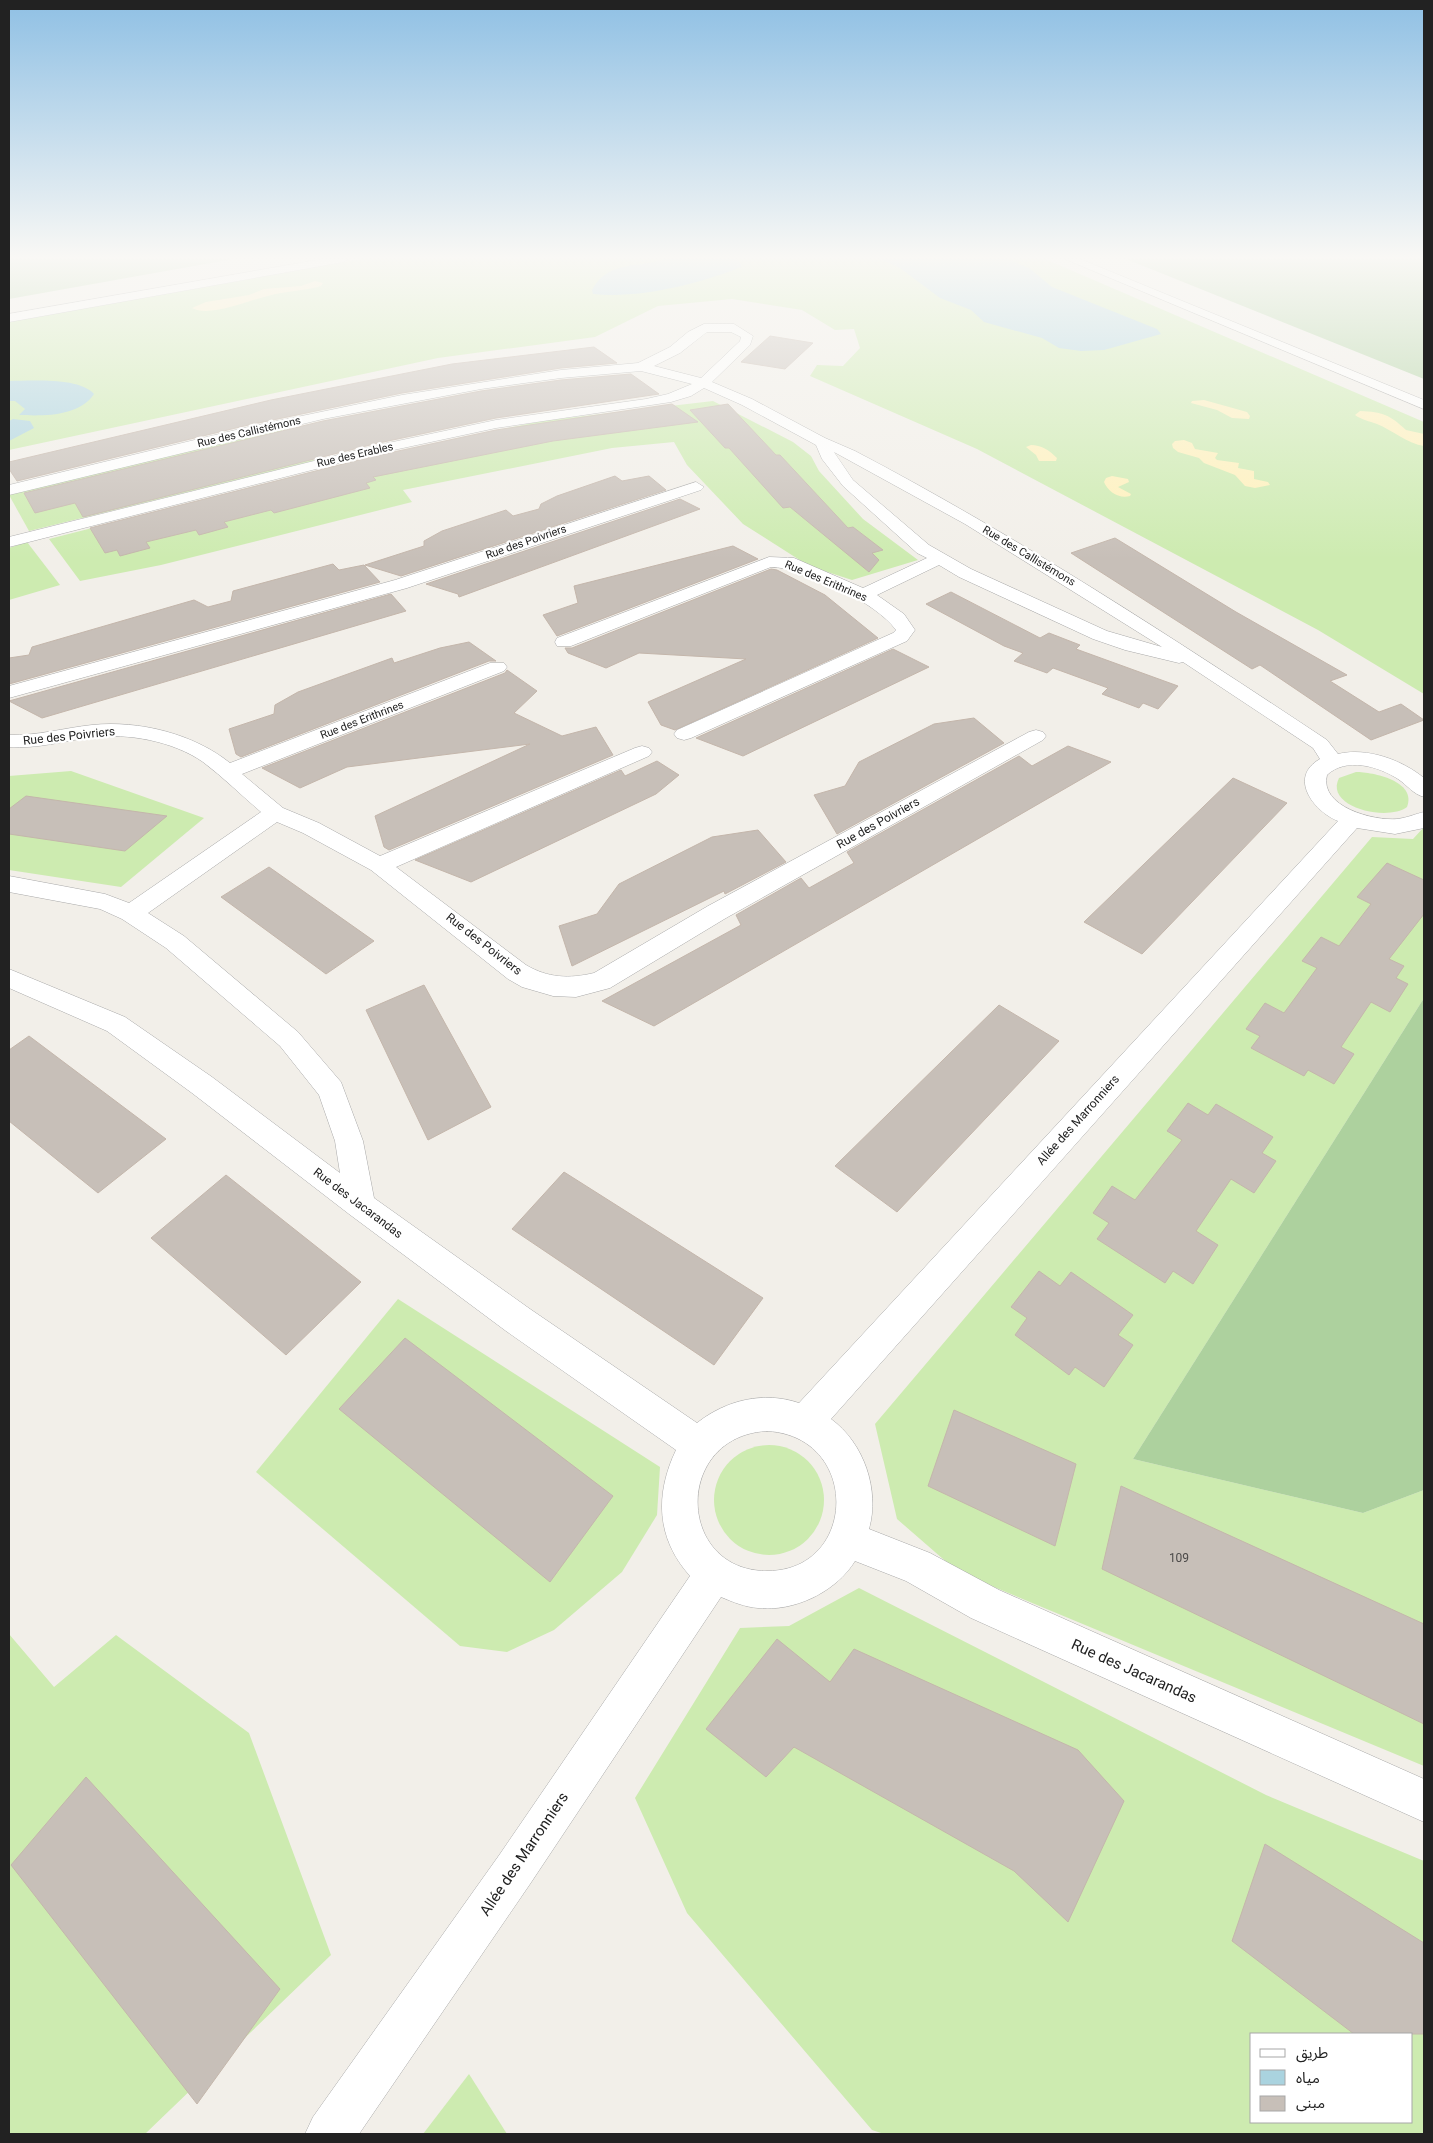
<svg xmlns="http://www.w3.org/2000/svg" width="1433" height="2143" viewBox="0 0 1433 2143" font-family="Roboto,'Noto Sans Arabic',sans-serif">
  <style>
    .grass { fill: #cdebb0; fill-rule: evenodd }
    .forest { fill: #add19e }
    .sand { fill: #fff1ba }
    .water { fill: #aad3df }
    .building { fill: #c7bfb8; stroke: #c4b6ab }
    .lines { fill: none; stroke-linecap: round; stroke-linejoin: round }
    .minor-casing { stroke: #a9a9a9; stroke-width: 1 }
    .minor { fill: #fff; fill-rule: evenodd }
    .labels { text-anchor: middle; dominant-baseline: central; stroke-width: 4.5; stroke-linejoin: round; paint-order: stroke }
    .far-street-label { font-size: 11px; fill: #222; stroke: #fff }
    .street-label { font-size: 12px; fill: #222; stroke: #fff }
    .near-number-label { font-size: 12px; fill: #4b4948 }
    .near-street-label { font-size: 15px; fill: #222; stroke: #fff }
  </style>
  <rect width="100%" height="100%" fill="#f2efe9"/>
  <g class="grass">
    <path d="M362 259H1045L1424 422V694L1318 630 977 449 810 376 817 365 843 366 860 348 854 329 835 330 802 310 732 299 658 306 595 337 438 358 9 450V322Z"/>
    <path d="M713 401 793 442 811 456 819 471 863 519 918 560 852 580 809 566 743 524 687 465 674 442 612 448 403 490 412 502 161 565 80 581 49 539 363 459 541 421Z"/>
    <path d="M285 429 314 461 29 531 9 495V491Z"/>
    <path d="M27 542 60 585 9 600V548Z"/>
    <path d="M71 771 204 818 121 887 9 870V776Z"/>
    <path d="M1356 772C1373 772 1417 781 1407 807 1387 822 1324 807 1339 778Z"/>
    <path d="M1424 827V998L1133 1459 1363 1513 1424 1490V1766L958 1572 897 1519 875 1424 1372 837 1413 839Z"/>
    <path d="M398 1299 660 1467 657 1515 622 1572 554 1630 507 1652 460 1646 256 1472Z"/>
    <circle cx="769" cy="1500" r="55"/>
    <path d="M859 1588 1266 1795 1424 1861V2134H884L872 2130 687 1913 635 1798 740 1628 789 1626ZM1252 2034H1412V2122H1252Z"/>
    <path d="M9 1634 54 1687 116 1635 249 1733 331 1955 145 2134H9Z"/>
    <path d="M469 2074 507 2134H423Z"/>
  </g>
  <g class="forest">
    <path d="M9 259H233L9 299Z"/>
    <path d="M1126 259H1424V379Z"/>
    <path d="M1424 998V1490L1363 1513 1133 1459Z"/>
  </g>
  <g class="sand">
    <path d="M315 281 323 283 321 286C304 291 285 291 268 296 250 300 209 318 192 308L206 302 249 295 264 289 301 286Z"/>
    <path d="M1204 400 1247 412 1250 416 1249 419 1232 418 1217 410 1191 403 1192 401Z"/>
    <path d="M1360 411C1383 412 1390 415 1406 430L1424 434V446C1408 444 1392 430 1377 424 1369 421 1362 420 1355 415Z"/>
    <path d="M1184 440 1192 443 1195 449 1218 453 1215 458 1217 460 1239 463 1238 468 1254 471V479L1268 482 1270 485 1255 488 1245 486 1235 475 1204 463 1199 458 1178 452 1173 448 1172 444 1175 441Z"/>
    <path d="M1031 445C1041 445 1049 450 1057 458L1056 461H1039L1036 455 1026 447Z"/>
    <path d="M1112 476 1128 479 1129 482 1118 487 1131 494 1130 496C1119 499 1108 492 1104 482L1106 478Z"/>
  </g>
  <g class="water">
    <path d="M663 259H735L740 262 741 267C699 284 639 299 593 294L592 290C608 260 636 269 663 259Z"/>
    <path d="M881 259H1007L1029 268 1052 287 1157 329 1161 334 1104 350 1081 351 1059 348 1042 338 984 322 971 310 940 298 900 268Z"/>
    <path d="M9 381C31 381 79 377 94 394 79 417 42 416 19 415L25 409 15 401H9Z"/>
    <path d="M13 419 30 421 34 428 9 441V421Z"/>
  </g>
  <g class="building">
    <path d="M770 336 813 343 785 369 741 362Z"/>
    <path d="M594 347 617 363 561 368 402 393 244 426 17 481 9 469V462L271 400 452 364Z"/>
    <path d="M631 374 659 394 496 418 374 444 83 517 75 503 35 513 24 493 323 421 481 391 561 380Z"/>
    <path d="M672 404 698 422 553 441 373 477 376 480 366 483 370 488 274 513 271 510 224 522 228 527 199 535 196 530 146 542 150 548 120 556 117 550 105 553 90 528 375 456 496 430Z"/>
    <path d="M728 404 776 455H780L848 528 853 527 883 550 872 553 879 560 869 572 790 507 783 508 729 448H725L690 410Z"/>
    <path d="M615 476 622 481 649 476 666 490 401 576 365 565 424 546V541L442 531 506 510 513 516 539 509 541 504 557 496Z"/>
    <path d="M680 499 700 509 459 597 458 594 426 584Z"/>
    <path d="M1115 538 1236 612 1347 675 1330 681 1379 712 1401 704 1424 720 1371 740 1260 665 1252 669 1071 553Z"/>
    <path d="M733 546 758 559 557 636 543 615 578 603 574 586Z"/>
    <path d="M333 564 339 570 364 565 380 582 9 684V658L29 655 32 647 194 600 208 607 231 601 233 591Z"/>
    <path d="M771 569 777 570 825 595 878 638 675 730 661 725 648 702 746 659 639 653 606 668 568 653 565 648H572Z"/>
    <path d="M951 592 1040 638 1049 633 1080 645 1076 649 1178 686 1158 709 1143 703 1139 708 1102 694 1108 688 1053 668 1047 673 1014 661 1023 653 1004 646 926 604Z"/>
    <path d="M391 594 406 611 42 718 9 701Z"/>
    <path d="M469 642 496 661H489L241 757 236 754 229 729 274 714 275 705 298 692 392 658 394 663 440 648Z"/>
    <path d="M893 649 929 667 743 756 696 738Z"/>
    <path d="M507 670 537 691 514 713 562 736 596 727 613 755 389 850 384 847 375 816 530 744 347 767 300 788 262 768 505 673Z"/>
    <path d="M974 718 1004 743 837 834 814 795 845 786 859 762 934 724Z"/>
    <path d="M1068 746 1111 762 654 1026 602 1001 741 925 736 915 801 878 809 888 854 863 847 852 1019 756 1032 766Z"/>
    <path d="M657 761 679 775 656 794 471 882 415 860 621 770 625 776Z"/>
    <path d="M1233 778 1287 803 1142 954 1084 922Z"/>
    <path d="M26 796 167 816 125 851 9 834V809Z"/>
    <path d="M758 830 786 862 725 894 724 891 572 966 559 926 597 914 619 884 712 837Z"/>
    <path d="M1387 863 1424 880V914L1389 959 1404 966 1396 978 1408 984 1390 1012 1371 1002 1341 1047 1354 1054 1334 1084 1308 1070 1304 1076 1251 1048 1260 1036 1246 1029 1265 1003 1284 1013 1317 968 1302 961 1321 937 1339 946 1371 904 1357 897Z"/>
    <path d="M269 867 374 941 326 974 221 897Z"/>
    <path d="M424 985 491 1107 428 1140 366 1010Z"/>
    <path d="M999 1005 1059 1041 897 1212 835 1166Z"/>
    <path d="M29 1036 166 1139 98 1193 9 1121V1050Z"/>
    <path d="M1188 1103 1208 1115 1216 1104 1273 1137 1262 1153 1276 1161 1254 1193 1231 1179 1196 1231 1218 1245 1193 1284 1173 1271 1165 1283 1097 1239 1109 1223 1093 1213 1112 1186 1135 1200 1182 1140 1167 1131Z"/>
    <path d="M564 1172 763 1298 714 1365 512 1229Z"/>
    <path d="M226 1175 361 1282 286 1355 151 1238Z"/>
    <path d="M1039 1271 1060 1286 1071 1272 1133 1315 1118 1335 1133 1345 1104 1387 1075 1367 1069 1375 1015 1335 1027 1318 1011 1307Z"/>
    <path d="M405 1338 613 1496 550 1582 339 1409Z"/>
    <path d="M954 1410 1076 1464 1055 1546 928 1486Z"/>
    <path d="M1121 1486 1424 1624V1724L1102 1569Z"/>
    <path d="M777 1639 830 1682 854 1649 1078 1750 1124 1801 1068 1922 1014 1871 794 1747 766 1777 706 1729Z"/>
    <path d="M86 1777 280 1989 197 2104 11 1865Z"/>
    <path d="M1265 1844 1424 1943V2034H1354L1232 1941Z"/>
  </g>
  <g class="lines">
    <defs>
      <g id="minor">
        <path d="M323 259H348L343 262 9 322V314Z"/>
        <path d="M1065 259H1080L1424 400V409Z"/>
        <path d="M704 324H734L753 336 750 345 712 382 752 399 825 438 855 451C1019 537 1173 638 1327 740L1338 754C1367 747 1402 760 1424 778V797C1413 794 1407 785 1398 779 1378 766 1346 757 1327 775 1319 807 1374 821 1397 819 1407 818 1415 814 1424 812V828L1395 834 1357 828 831 1419C864 1443 880 1490 869 1529L930 1553 999 1590 1424 1779V1822L971 1618 906 1581 855 1561C836 1592 794 1612 758 1608 745 1607 733 1602 721 1597L530 1884 359 2134H305L313 2117 500 1854 690 1576C656 1538 655 1494 676 1450L506 1331 349 1214 192 1093 107 1031 9 988V969L125 1017 212 1077 340 1173 335 1141 319 1095 280 1046 166 948 122 919 100 909 9 892V876L105 894 129 903 261 812C242 796 223 777 203 762 173 741 128 733 92 737 64 741 37 749 9 747V735C37 736 64 728 92 725 139 720 194 734 230 763L490 663H504L507 667 504 671 242 774 283 808 319 823 380 856 635 748 642 746 649 748 652 752 649 756 396 867 526 965C548 978 569 979 594 973L708 906 1029 732 1036 730 1043 732 1046 736 1043 740 726 918 610 988 576 997 553 996 522 987 508 979 371 870 303 833 277 822 148 913 184 936 298 1032 341 1082 363 1141 374 1198 530 1309 697 1423C726 1400 764 1391 799 1403L1338 821C1313 811 1288 777 1320 759L1313 748 1183 662 1179 663 1125 650 1093 639 959 577 939 565 877 595 904 614 915 630 907 641 691 738 684 740 677 738 674 734 677 730 893 633 896 630C877 603 804 567 771 567L571 646H557L555 642 557 638 769 557 794 558 863 588 927 558 917 553 843 486 822 459 816 445 742 405 704 388 691 396 671 402 496 428 375 454 9 547V537L374 446 496 420 646 399 668 394 692 384 641 371 561 378 481 389 323 419 9 495V485L244 428 402 395 561 370 638 363 670 347 688 332ZM707 332H731L741 337 740 341 701 378 654 366 680 353ZM834 452 965 524 1162 647 1107 631 971 569 929 545 853 480ZM767 1431C861 1436 858 1571 767 1571 676 1571 673 1436 767 1431Z"/>
        <path d="M696 482 704 487 701 490 407 588 9 698V686L395 580Z"/>
      </g>
    </defs>
    <use href="#minor" class="minor-casing"/>
    <use href="#minor" class="minor"/>
  </g>
  <linearGradient id="sky" x2="0" y2="1"><stop stop-color="#8fc0e4"/><stop offset="0.46" stop-color="#f9f8f5"/><stop offset="1" stop-color="#f9f8f5" stop-opacity="0"/></linearGradient>
  <rect width="1433" height="559" fill="url(#sky)"/>
  <g class="labels">
    <g class="far-street-label">
      <text transform="translate(249 432) rotate(-13)">Rue des Callistémons</text>
      <text transform="translate(355 455) rotate(-13)">Rue des Erables</text>
      <text transform="translate(526 542) rotate(-19)">Rue des Poivriers</text>
      <text transform="translate(1029 556) rotate(31)">Rue des Callistémons</text>
      <text transform="translate(826 581) rotate(23)">Rue des Erithrines</text>
      <text transform="translate(362 720) rotate(-21)">Rue des Erithrines</text>
    </g>
    <g class="street-label">
      <text transform="translate(69 736) rotate(-6)">Rue des Poivriers</text>
      <text transform="translate(878 823) rotate(-29)">Rue des Poivriers</text>
      <text transform="translate(484 944) rotate(38)">Rue des Poivriers</text>
      <text transform="translate(1078 1120) rotate(-48)">Allée des Marronniers</text>
      <text transform="translate(358 1203) rotate(37)">Rue des Jacarandas</text>
    </g>
    <g class="near-number-label">
      <text x="1179" y="1558">109</text>
    </g>
    <g class="near-street-label">
      <text transform="translate(1134 1671) rotate(24)">Rue des Jacarandas</text>
      <text transform="translate(524 1854) rotate(-56)">Allée des Marronniers</text>
    </g>
  </g>
  <rect width="1433" height="2143" fill="none" stroke="#222222" stroke-width="20"/>
  <rect x="1250" y="2033" width="162" height="90" fill="#ffffff" stroke="#a7a7a7"/>
  <rect x="1260" y="2049" width="25" height="8" fill="#ffffff" stroke="#a7a7a7"/>
  <text x="1296" y="2058" font-size="15" fill="#222222">طريق</text>
  <rect x="1260" y="2070" width="25" height="15" fill="#aad3df" stroke="#a7a7a7"/>
  <text x="1296" y="2083" font-size="15" fill="#222222">مياه</text>
  <rect x="1260" y="2096" width="25" height="15" fill="#c7bfb8" stroke="#a7a7a7"/>
  <text x="1296" y="2108" font-size="15" fill="#222222">مبنى</text>
</svg>
